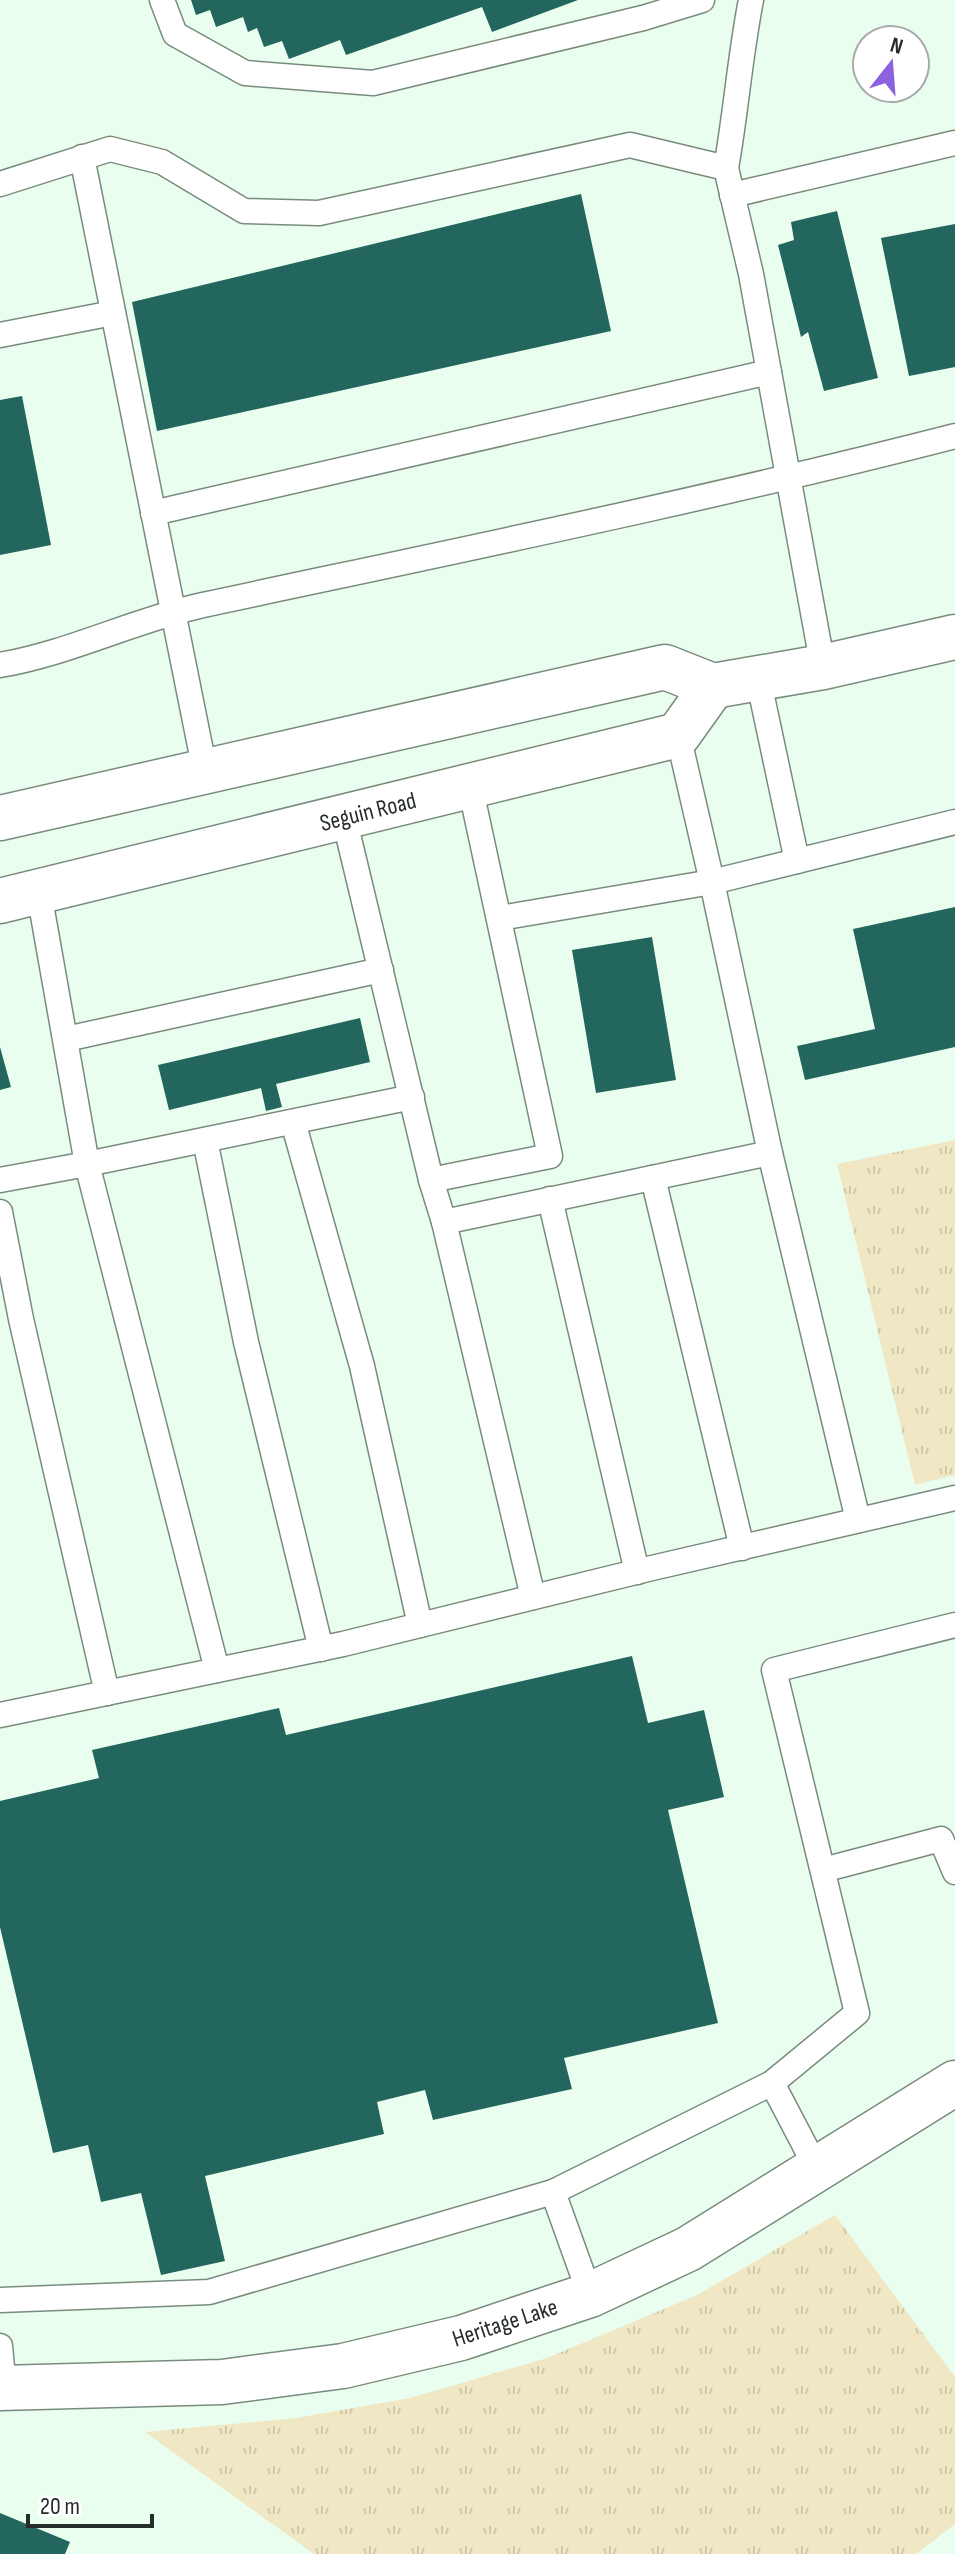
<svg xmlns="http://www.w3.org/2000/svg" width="955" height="2554" viewBox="0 0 955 2554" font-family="'Sofia Sans Condensed',sans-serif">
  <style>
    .grass { fill: url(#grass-tufts) }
    .building { fill: #23665d }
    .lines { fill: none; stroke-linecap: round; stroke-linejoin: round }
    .lane-casing { stroke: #798b7d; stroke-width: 27 }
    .street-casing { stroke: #798b7d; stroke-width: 47 }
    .primary-casing { stroke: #798b7d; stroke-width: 47 }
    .lane { stroke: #fff; stroke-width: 24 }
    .street { stroke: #fff; stroke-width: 44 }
    .primary { stroke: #fff; stroke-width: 44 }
    .labels { text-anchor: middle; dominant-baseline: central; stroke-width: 8; stroke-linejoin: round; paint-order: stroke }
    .street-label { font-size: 24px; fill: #262d28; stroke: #fff }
  </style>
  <defs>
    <pattern id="grass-tufts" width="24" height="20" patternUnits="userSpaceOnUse" patternTransform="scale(2)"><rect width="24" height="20" fill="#f0e8c5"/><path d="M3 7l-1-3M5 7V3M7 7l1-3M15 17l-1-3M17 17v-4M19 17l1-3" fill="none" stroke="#cec7a9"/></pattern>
  </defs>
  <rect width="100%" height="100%" fill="#eafeef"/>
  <g class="grass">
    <path d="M955 1140V1475L915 1485 837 1164Z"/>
    <path d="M835 2215 955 2377V2524L916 2554H314L145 2432 296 2418 410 2398 547 2358 697 2295Z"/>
  </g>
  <g class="building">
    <path d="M191 0H578L492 32 482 7 346 55 340 40 289 59 282 41 264 47 257 28 248 32 243 17 216 27 210 10 196 15Z"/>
    <path d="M581 194 611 331 157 431 132 302Z"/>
    <path d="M837 211 878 378 824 391 808 332 801 337 778 245 794 240 791 222Z"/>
    <path d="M955 224V367L909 376 881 238Z"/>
    <path d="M22 396 51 545 0 555V400Z"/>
    <path d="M955 907V1047L805 1080 797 1046 875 1029 853 929Z"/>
    <path d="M652 937 676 1080 596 1093 572 950Z"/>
    <path d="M360 1018 370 1062 276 1084 282 1107 266 1111 261 1088 169 1110 158 1065Z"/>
    <path d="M0 1047 11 1087 0 1090Z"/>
    <path d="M632 1656 648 1723 704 1710 724 1797 668 1810 718 2023 564 2058 572 2089 433 2120 425 2090 377 2102 384 2134 205 2176 225 2261 161 2275 141 2193 101 2202 88 2145 53 2153 0 1927V1801L99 1778 92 1750 279 1708 286 1735Z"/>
    <path d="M0 2513 70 2542 65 2554H0Z"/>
  </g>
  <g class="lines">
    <defs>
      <g id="lane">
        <path d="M162 0 175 34 245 73 373 83 643 18 702 0"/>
        <path d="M82 157 205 771"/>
        <path d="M726 168C736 112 740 56 751 0"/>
        <path d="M0 184 110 149 162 162 244 211 319 213 630 145 726 168 751 274 823 667"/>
        <path d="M732 195 955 143"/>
        <path d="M0 335 113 313"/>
        <path d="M153 513 769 372"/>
        <path d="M0 665C70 653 134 620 203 605 455 551 706 500 955 436"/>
        <path d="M758 678 797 861"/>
        <path d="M344 818 431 1180 444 1222 770 1153 712 882 678 735"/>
        <path d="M500 918 712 882 955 822"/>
        <path d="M66 1039 381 970"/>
        <path d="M293 1122 362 1366 420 1625"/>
        <path d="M205 1140 246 1342 321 1649"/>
        <path d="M770 1153 858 1520"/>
        <path d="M653 1178 742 1548"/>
        <path d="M0 1180 87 1164 39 893"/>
        <path d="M431 1180 550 1156 470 786"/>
        <path d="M550 1199 637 1572"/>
        <path d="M0 1212 21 1319 107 1693"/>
        <path d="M444 1222 533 1597"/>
        <path d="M217 1670 87 1164 412 1097"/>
        <path d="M0 1715 343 1644 652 1568 955 1498"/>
        <path d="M823 1870 941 1839 955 1872"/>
        <path d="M772 2083 817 2169"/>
        <path d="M553 2192 590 2295"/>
        <path d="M0 2300 209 2292 553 2192 772 2083 857 2013 774 1670 955 1625"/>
        <path d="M0 2346 4 2388"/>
      </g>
      <path id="street" d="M0 2388 222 2382 343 2366 461 2338 590 2295 688 2249 955 2083"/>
      <g id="primary">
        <path d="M0 818 665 667 713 686 823 667 955 637"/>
        <path d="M0 901 678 735 713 686"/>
      </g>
    </defs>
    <use href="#lane" class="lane-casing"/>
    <use href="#street" class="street-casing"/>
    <use href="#primary" class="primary-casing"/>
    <use href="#lane" class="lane"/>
    <use href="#street" class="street"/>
    <use href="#primary" class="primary"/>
  </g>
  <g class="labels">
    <g class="street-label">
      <text transform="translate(368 812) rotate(-14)">Seguin Road</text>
      <text transform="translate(505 2323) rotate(-18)">Heritage Lake</text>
    </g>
  </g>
  <g transform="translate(891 64) rotate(17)"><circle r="38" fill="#ffffff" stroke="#a8aba9" stroke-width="2"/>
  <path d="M0-6L14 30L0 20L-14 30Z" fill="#8d62dd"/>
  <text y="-12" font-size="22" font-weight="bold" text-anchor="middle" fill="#262d28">N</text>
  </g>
  <path d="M28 2514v12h124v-12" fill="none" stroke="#262d28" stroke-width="4"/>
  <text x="40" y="2514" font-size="24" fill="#262d28" stroke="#ffffff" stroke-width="6" paint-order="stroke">20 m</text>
</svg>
